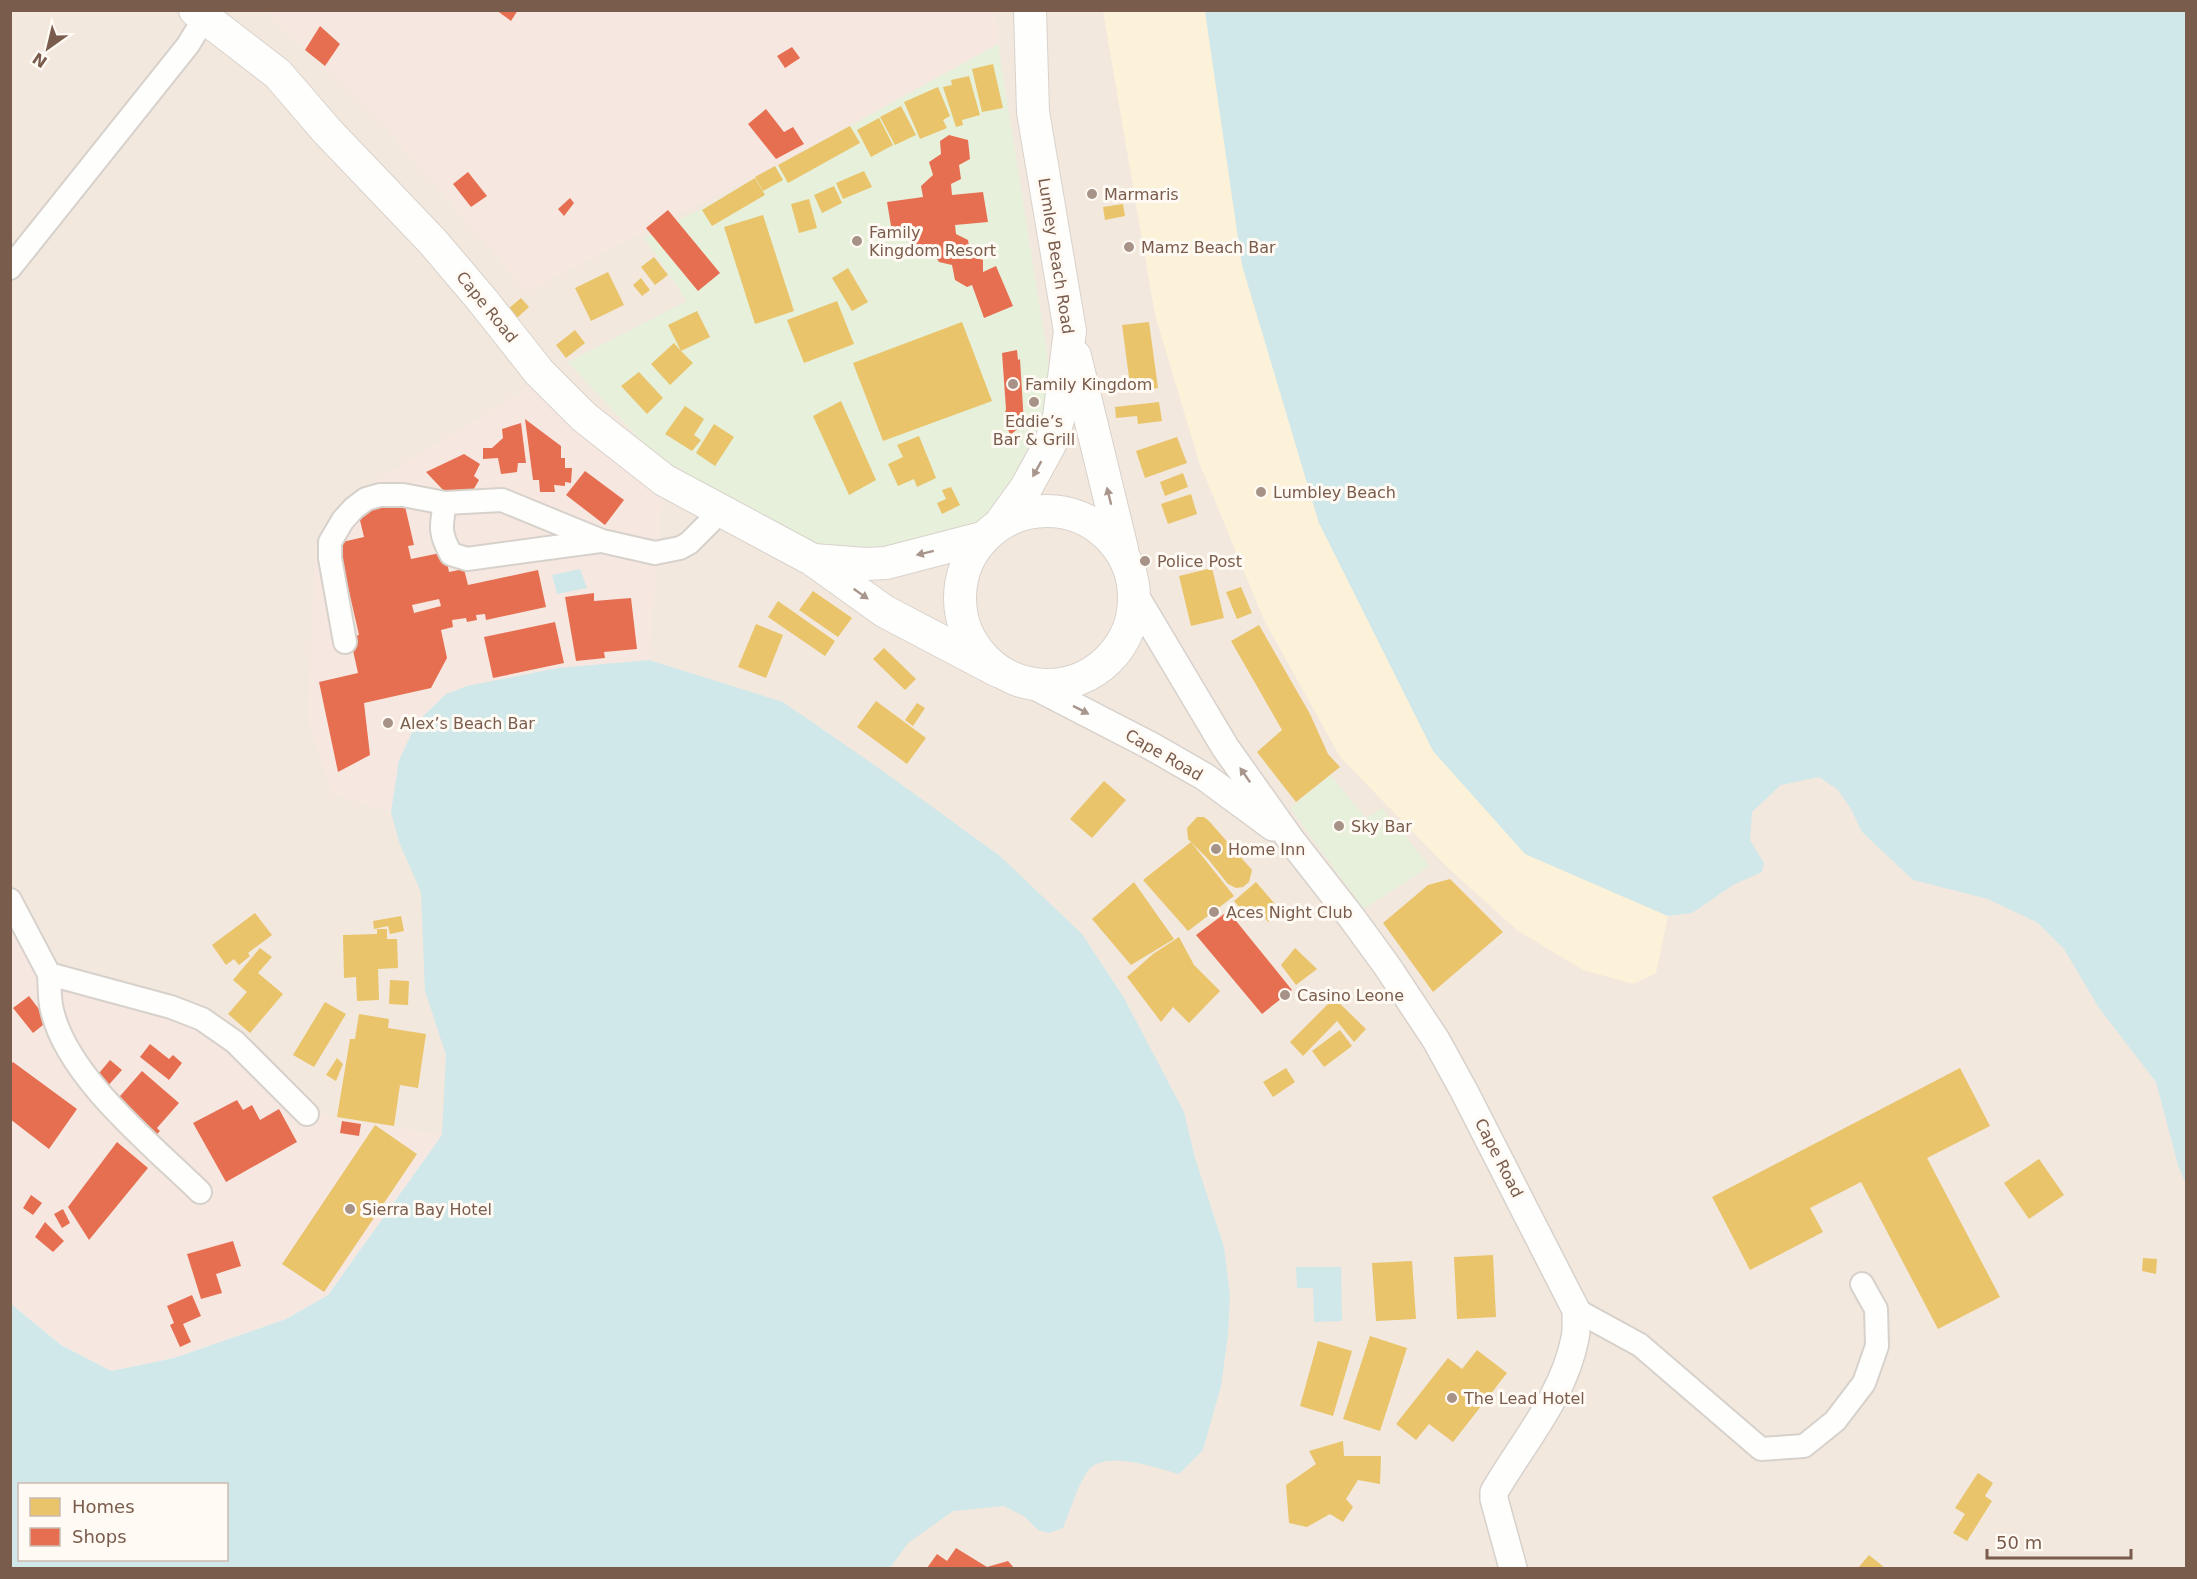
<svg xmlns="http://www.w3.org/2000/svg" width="2197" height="1579" viewBox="0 0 2197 1579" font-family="'DejaVu Sans',sans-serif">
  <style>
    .residential { fill: #f2e8de }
    .commercial { fill: #f6e8e1 }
    .green { fill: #e7f0db }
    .sand { fill: #fbf2d9 }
    .water { fill: #d0e8ea; fill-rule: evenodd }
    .homes { fill: #e9c46a }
    .shops { fill: #e76f51; fill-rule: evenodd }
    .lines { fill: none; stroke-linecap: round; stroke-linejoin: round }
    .minor-casing { stroke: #d7d1cb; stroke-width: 26 }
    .tertiary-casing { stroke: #d7d1cb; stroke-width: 30 }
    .secondary-casing { stroke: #d9d2cb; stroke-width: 34 }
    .minor { stroke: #fefefd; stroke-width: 22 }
    .tertiary { stroke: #fefefd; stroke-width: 27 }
    .secondary { stroke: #fefefd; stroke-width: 32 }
    .oneway { fill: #a8958b }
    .poi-dot { fill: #a69286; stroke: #fffaf3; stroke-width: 2 }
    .labels { text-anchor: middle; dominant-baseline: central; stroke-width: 6; stroke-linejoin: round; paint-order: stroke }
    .poi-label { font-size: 16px; fill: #7a5c4d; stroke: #fffaf3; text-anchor: start }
    .street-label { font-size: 16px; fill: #7a5c4d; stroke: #fffaf3 }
  </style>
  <rect width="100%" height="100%" fill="#f9f5f0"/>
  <path class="residential" d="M10 11H1256L1735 822 1762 781 1820 761 2036 912 2157 1067 2186 1164V1568H878L463 1050 451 1137 10 1319Z"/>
  <g class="commercial">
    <path d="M997 10 998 44 773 166 527 292 366 106 264 11Z"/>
    <path d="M539 372 664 480 649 660 558 668 399 760 391 812 333 795 307 718 317 536 372 483 524 390Z"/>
    <path d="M10 900 49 974 202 1019 295 1102 332 1118 442 1135 328 1295 286 1319 174 1358 111 1371 61 1345 11 1304Z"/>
  </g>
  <g class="green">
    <path d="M998 44 1060 435 985 529 878 558 786 541 675 477 568 362 687 301 644 238 705 207Z"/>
    <path d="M1330 775 1366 818 1382 808 1430 866 1364 909 1290 808Z"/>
  </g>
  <path class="sand" d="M1103 11H1205L1242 265 1319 523 1525 854 1668 916 1656 973 1633 984 1583 970 1518 931 1446 866 1340 757 1264 620 1199 462 1155 315Z"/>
  <g class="water">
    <path d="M1205 11H2186V1185L2178 1165 2156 1082 2099 1008 2064 949 2038 923 1988 899 1913 880 1862 832 1851 809 1838 790 1819 777 1781 785 1752 812 1750 840 1764 863 1762 872 1733 885 1692 913 1668 916 1525 854 1433 751 1319 523 1242 265Z"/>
    <path d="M580 569 587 588 557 594 552 575Z"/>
    <path d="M649 660 783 702 880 769 1000 856 1082 934 1124 998 1184 1112 1195 1158 1224 1247 1230 1295 1228 1335 1221 1386 1203 1450 1179 1474C1156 1468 1103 1448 1087 1472 1077 1487 1070 1511 1063 1528L1049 1533 1038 1530 1025 1517 1004 1506 953 1511 908 1543 890 1568H11V1304L61 1345 111 1371 174 1358 286 1319 328 1295 442 1135 446 1055 425 991 421 892 399 842 391 812 399 760 417 722 446 694 467 686 558 668ZM20 1484H226V1560H20Z"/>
    <path d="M1296 1267H1341L1342 1321 1314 1322 1313 1288H1297Z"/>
  </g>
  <g class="homes">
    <path d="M993 64 1003 108 982 112 972 69Z"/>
    <path d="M969 76 980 115 962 120 963 125 956 127 943 87 952 85 951 80Z"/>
    <path d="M938 87 950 116 943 120 947 128 920 139 904 102Z"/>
    <path d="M901 106 916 135 895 145 880 117Z"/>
    <path d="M879 118 893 145 871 157 857 130Z"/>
    <path d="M850 126 860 143 788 183 778 165Z"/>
    <path d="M775 166 783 180 763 191 755 177Z"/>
    <path d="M864 171 872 187 843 199 836 183Z"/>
    <path d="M755 178 765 195 712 226 702 210Z"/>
    <path d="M834 186 842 203 822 213 814 195Z"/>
    <path d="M809 199 817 228 799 233 791 204Z"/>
    <path d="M1123 204 1125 216 1105 220 1103 207Z"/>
    <path d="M763 215 794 311 755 324 724 227Z"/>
    <path d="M654 257 668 275 655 285 641 267Z"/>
    <path d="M848 268 868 302 852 311 832 278Z"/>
    <path d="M608 272 624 305 591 321 575 288Z"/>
    <path d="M641 278 650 290 642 296 633 285Z"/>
    <path d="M521 298 529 307 517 318 508 309Z"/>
    <path d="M837 301 854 344 804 363 787 320Z"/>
    <path d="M697 311 710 337 681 351 693 363 670 385 651 364 674 343 681 351 668 325Z"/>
    <path d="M962 322 992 401 883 441 853 363Z"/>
    <path d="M1149 322 1158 388 1131 392 1122 325Z"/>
    <path d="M575 330 585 343 566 358 556 345Z"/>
    <path d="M639 372 663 398 647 414 621 386Z"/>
    <path d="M841 401 876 480 849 495 813 416Z"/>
    <path d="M1159 402 1162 421 1138 424 1137 416 1116 418 1115 407Z"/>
    <path d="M685 406 704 419 694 435 701 440 692 451 665 434Z"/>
    <path d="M714 424 734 437 715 466 696 453Z"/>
    <path d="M919 436 936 478 917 487 914 479 898 486 888 464 903 457 897 445Z"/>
    <path d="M1177 437 1187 463 1145 478 1136 451Z"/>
    <path d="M1183 473 1188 487 1165 496 1160 482Z"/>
    <path d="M951 487 960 505 942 514 937 503 946 499 942 490Z"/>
    <path d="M1191 494 1197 514 1168 524 1161 504Z"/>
    <path d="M1212 568 1224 618 1191 626 1179 576Z"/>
    <path d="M1241 587 1252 613 1237 619 1226 592Z"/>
    <path d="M813 591 852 618 838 637 799 610Z"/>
    <path d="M778 601 835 641 825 656 768 617Z"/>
    <path d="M756 624 783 635 766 678 738 667Z"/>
    <path d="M1259 625 1310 714 1328 754 1340 767 1296 802 1257 752 1282 730 1231 641Z"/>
    <path d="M884 648 916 679 905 690 873 659Z"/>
    <path d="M876 701 926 738 907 764 857 727Z"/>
    <path d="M917 703 925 708 913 726 905 720Z"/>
    <path d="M1104 781 1126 800 1092 838 1070 819Z"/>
    <path d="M1197 817H1204L1209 821 1252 870 1249 882 1243 887 1236 888 1228 884 1208 859 1188 839 1187 828Z"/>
    <path d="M1191 842 1234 896 1188 931 1143 880Z"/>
    <path d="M1450 879 1503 932 1433 992 1383 923 1428 885Z"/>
    <path d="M1134 882 1174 939 1131 965 1092 919Z"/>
    <path d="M1256 882 1281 911 1268 922 1257 907 1247 916 1234 901Z"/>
    <path d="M255 913 272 935 248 953 250 956 239 965 234 959 226 965 212 945Z"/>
    <path d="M401 916 404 931 390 934 388 926 374 929 373 921Z"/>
    <path d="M377 929H387V939H397L398 968 378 969 379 1000 357 1001 356 977 344 978 343 935 377 934Z"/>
    <path d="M1179 937 1194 965 1220 991 1189 1023 1173 1007 1161 1022 1127 977 1153 954Z"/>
    <path d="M260 948 272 957 258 973 283 994 250 1033 228 1014 247 992 233 980Z"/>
    <path d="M1295 948 1317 969 1296 985 1281 965Z"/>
    <path d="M390 980 409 981 408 1005 389 1004Z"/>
    <path d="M1334 998 1366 1029 1354 1042 1337 1021 1303 1056 1290 1042Z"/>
    <path d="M325 1002 346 1014 314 1067 293 1055Z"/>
    <path d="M359 1014 389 1019 388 1028 426 1034 418 1088 400 1085 394 1126 337 1117 350 1039H355Z"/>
    <path d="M1340 1030 1352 1046 1324 1067 1312 1051Z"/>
    <path d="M337 1058 343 1064 336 1081 326 1075Z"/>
    <path d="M1286 1068 1295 1082 1273 1097 1263 1082Z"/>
    <path d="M1960 1068 1990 1126 1927 1158 2000 1297 1938 1329 1861 1182 1810 1208 1823 1232 1750 1270 1712 1197Z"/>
    <path d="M375 1125 417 1154 324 1292 282 1264Z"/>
    <path d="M2039 1159 2064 1195 2029 1219 2004 1183Z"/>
    <path d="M1493 1255 1496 1317 1457 1319 1454 1257Z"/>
    <path d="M2143 1258 2157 1259 2156 1274 2142 1271Z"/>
    <path d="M1412 1261 1416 1319 1376 1321 1372 1263Z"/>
    <path d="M1370 1336 1407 1348 1380 1431 1343 1419Z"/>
    <path d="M1318 1341 1352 1351 1333 1416 1300 1406Z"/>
    <path d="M1477 1350 1507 1373 1453 1442 1429 1424 1416 1440 1396 1424 1448 1358 1462 1369Z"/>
    <path d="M1343 1441 1344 1456H1381L1380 1484 1358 1480 1346 1499 1353 1507 1343 1522 1330 1514 1307 1527 1289 1523 1286 1485 1316 1464 1309 1451Z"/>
    <path d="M1978 1473 1993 1483 1985 1496 1992 1501 1967 1541 1953 1533 1965 1514 1955 1508Z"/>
    <path d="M1869 1555 1885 1568H1858Z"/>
  </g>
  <g class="shops">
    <path d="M496 10H518L511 21Z"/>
    <path d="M320 26 340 44 325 66 305 50Z"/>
    <path d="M792 47 800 58 785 68 777 56Z"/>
    <path d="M766 109 784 132 793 127 804 144 776 159 748 124Z"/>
    <path d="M949 135 968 140 970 159 959 165 961 179 951 184 952 195 983 192 988 222 955 225 956 234 968 240 971 256 983 260V272L996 266 1013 306 984 318 972 285 967 287 955 280 952 265 939 262 927 244 917 246 914 230 892 232 887 202 923 197 921 186 933 175 929 162 941 154 940 141Z"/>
    <path d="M468 172 487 196 471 207 453 184Z"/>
    <path d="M570 198 574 203 564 216 558 209Z"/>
    <path d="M668 210 720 273 698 291 646 228Z"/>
    <path d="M1017 350 1018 360 1020 359 1024 424 1010 435 1004 417 1006 409 1002 353Z"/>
    <path d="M525 419 561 446V458H565V468H572L571 483 565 482V486L554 485 555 492H540L539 480H533Z"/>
    <path d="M521 423 526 463H518L517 472 501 474 498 458 483 459V448H492L503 438 502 429Z"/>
    <path d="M464 454 480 464 474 476 479 480 471 494 464 490 461 495 444 491 426 472Z"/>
    <path d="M585 471 624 500 605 525 566 495Z"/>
    <path d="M404 502 414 545 408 546 411 559 445 552 449 572 464 569 468 585 538 570 546 607 486 620 485 614 476 615 477 620 467 622 466 618 452 620 453 627 441 630 447 658 431 688 364 703 370 755 338 772 319 682 358 673 350 637 359 635 338 543 364 537 358 512ZM439 599 441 606 414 613 412 605Z"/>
    <path d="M594 593V601L631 598 637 649 604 652 605 658 576 661 565 597Z"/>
    <path d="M555 622 564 663 493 678 484 637Z"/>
    <path d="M1228 911 1292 990 1262 1014 1196 935Z"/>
    <path d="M29 996 48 1021 33 1033 13 1008Z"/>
    <path d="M150 1044 169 1059 173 1055 182 1063 169 1080 140 1057Z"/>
    <path d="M110 1060 122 1070 106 1088 95 1078Z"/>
    <path d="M13 1062 77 1109 49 1149 10 1119V1065Z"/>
    <path d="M142 1071 179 1103 157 1128 160 1131 154 1137 114 1103Z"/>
    <path d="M237 1100 243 1110 252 1105 260 1120 279 1109 297 1142 226 1182 193 1123Z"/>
    <path d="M342 1121 361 1124 359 1136 340 1133Z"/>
    <path d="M117 1142 148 1168 89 1240 68 1207Z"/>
    <path d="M31 1195 42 1203 33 1215 23 1208Z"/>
    <path d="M63 1209 70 1223 62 1228 54 1214Z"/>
    <path d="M45 1222 64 1241 53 1252 35 1237Z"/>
    <path d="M233 1241 241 1266 216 1274 222 1293 201 1299 187 1254Z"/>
    <path d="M192 1295 201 1316 183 1324 191 1342 180 1347 170 1325 174 1323 167 1306Z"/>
    <path d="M956 1548 987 1567 1008 1561 1014 1568H927L937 1554 947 1561Z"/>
  </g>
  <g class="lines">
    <defs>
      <g id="minor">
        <path d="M10 268 188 45 205 17"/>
        <path d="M445 503C441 526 439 533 451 554L467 559 600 541"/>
        <path d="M345 642 330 558V542L343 520 354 508 366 499 380 495H403L445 503 502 500 602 541 655 553 680 548 689 543 721 511"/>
        <path d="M10 900 49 974 171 1007 202 1019 235 1042 307 1114"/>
        <path d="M49 974C50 986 49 999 52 1010 67 1077 152 1145 200 1192"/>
        <path d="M1576 1310 1640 1345 1761 1449 1804 1446 1835 1421 1864 1383 1877 1346 1876 1309 1862 1284"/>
      </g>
      <g id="tertiary">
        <path d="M1135 596 1225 747 1291 840 1352 918 1387 966 1436 1040 1464 1091 1576 1310C1576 1319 1577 1329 1575 1338 1564 1396 1523 1442 1494 1492V1499L1513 1568"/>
        <path d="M1029 683 1151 746 1205 777 1273 827"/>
      </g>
      <g id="secondary">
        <path d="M195 10 278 74 327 131 433 242 483 301 539 372 584 417 664 480 813 560 884 611 998 671"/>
        <path d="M1075 356 1122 549"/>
        <circle cx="1047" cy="598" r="87"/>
        <path d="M1002 521 1026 488 1050 444 1059 417 1070 331 1033 112 1030 10"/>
        <path d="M813 560 866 564 886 563 982 538"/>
      </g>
    </defs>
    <use href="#minor" class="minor-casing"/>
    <use href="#tertiary" class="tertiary-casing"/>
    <use href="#secondary" class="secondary-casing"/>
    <use href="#minor" class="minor"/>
    <use href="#tertiary" class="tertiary"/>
    <use href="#secondary" class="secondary"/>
  </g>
  <defs><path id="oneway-solid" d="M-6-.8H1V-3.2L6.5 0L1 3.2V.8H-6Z" transform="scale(1.5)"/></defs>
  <g class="oneway">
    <use href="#oneway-solid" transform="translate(1037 469) rotate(119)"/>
    <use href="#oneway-solid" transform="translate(1109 496) rotate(-104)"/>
    <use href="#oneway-solid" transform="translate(925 553) rotate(166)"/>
    <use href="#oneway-solid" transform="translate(861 594) rotate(35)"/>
    <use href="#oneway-solid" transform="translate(1081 710) rotate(27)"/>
    <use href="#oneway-solid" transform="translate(1245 775) rotate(-125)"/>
  </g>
  <g class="poi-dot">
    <circle cx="1092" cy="194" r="6"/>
    <circle cx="857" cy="241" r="6"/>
    <circle cx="1129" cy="247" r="6"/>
    <circle cx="1013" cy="384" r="6"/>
    <circle cx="1034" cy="402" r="6"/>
    <circle cx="1261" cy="492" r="6"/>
    <circle cx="1145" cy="561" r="6"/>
    <circle cx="388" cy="723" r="6"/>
    <circle cx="1339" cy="826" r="6"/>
    <circle cx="1216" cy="849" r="6"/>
    <circle cx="1214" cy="912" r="6"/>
    <circle cx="1285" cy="995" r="6"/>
    <circle cx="350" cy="1209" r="6"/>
    <circle cx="1452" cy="1398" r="6"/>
  </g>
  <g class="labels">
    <g class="poi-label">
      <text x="1104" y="194">Marmaris</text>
      <text x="869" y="232">Family<tspan x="869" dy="18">Kingdom Resort</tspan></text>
      <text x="1141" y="247">Mamz Beach Bar</text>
      <text x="1025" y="384">Family Kingdom</text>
      <text x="1034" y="421" text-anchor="middle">Eddie’s<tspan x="1034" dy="18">Bar &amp; Grill</tspan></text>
      <text x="1273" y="492">Lumbley Beach</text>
      <text x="1157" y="561">Police Post</text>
      <text x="400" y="723">Alex’s Beach Bar</text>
      <text x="1351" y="826">Sky Bar</text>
      <text x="1228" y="849">Home Inn</text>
      <text x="1226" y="912">Aces Night Club</text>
      <text x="1297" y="995">Casino Leone</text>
      <text x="362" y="1209">Sierra Bay Hotel</text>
      <text x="1464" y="1398">The Lead Hotel</text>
    </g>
    <g class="street-label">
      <text transform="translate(1056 256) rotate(81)">Lumley Beach Road</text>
      <text transform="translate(487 307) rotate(51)">Cape Road</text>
      <text transform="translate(1164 755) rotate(30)">Cape Road</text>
      <text transform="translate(1499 1158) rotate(63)">Cape Road</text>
    </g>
  </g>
  <rect width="2197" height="1579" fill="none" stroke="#7a5c4d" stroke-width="24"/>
  <rect x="18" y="1483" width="210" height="78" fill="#fffaf3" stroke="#cabbb1" stroke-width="1.5"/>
  <rect x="30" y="1498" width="30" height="18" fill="#e9c46a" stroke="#cabbb1" stroke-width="1.5"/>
  <text x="72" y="1513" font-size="18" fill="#7a5c4d">Homes</text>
  <rect x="30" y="1528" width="30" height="18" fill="#e76f51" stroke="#cabbb1" stroke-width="1.5"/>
  <text x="72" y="1543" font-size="18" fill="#7a5c4d">Shops</text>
  <g transform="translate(48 48) rotate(214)" stroke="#fffaf3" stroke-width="4.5" paint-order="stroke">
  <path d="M0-4.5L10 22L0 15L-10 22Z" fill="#7a5c4d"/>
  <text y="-9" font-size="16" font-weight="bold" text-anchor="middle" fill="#7a5c4d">N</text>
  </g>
  <path d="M1987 1549v9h144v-9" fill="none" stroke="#7a5c4d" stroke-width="3"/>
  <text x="1996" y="1549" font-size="18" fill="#7a5c4d" stroke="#fffaf3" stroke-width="4.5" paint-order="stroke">50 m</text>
</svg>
